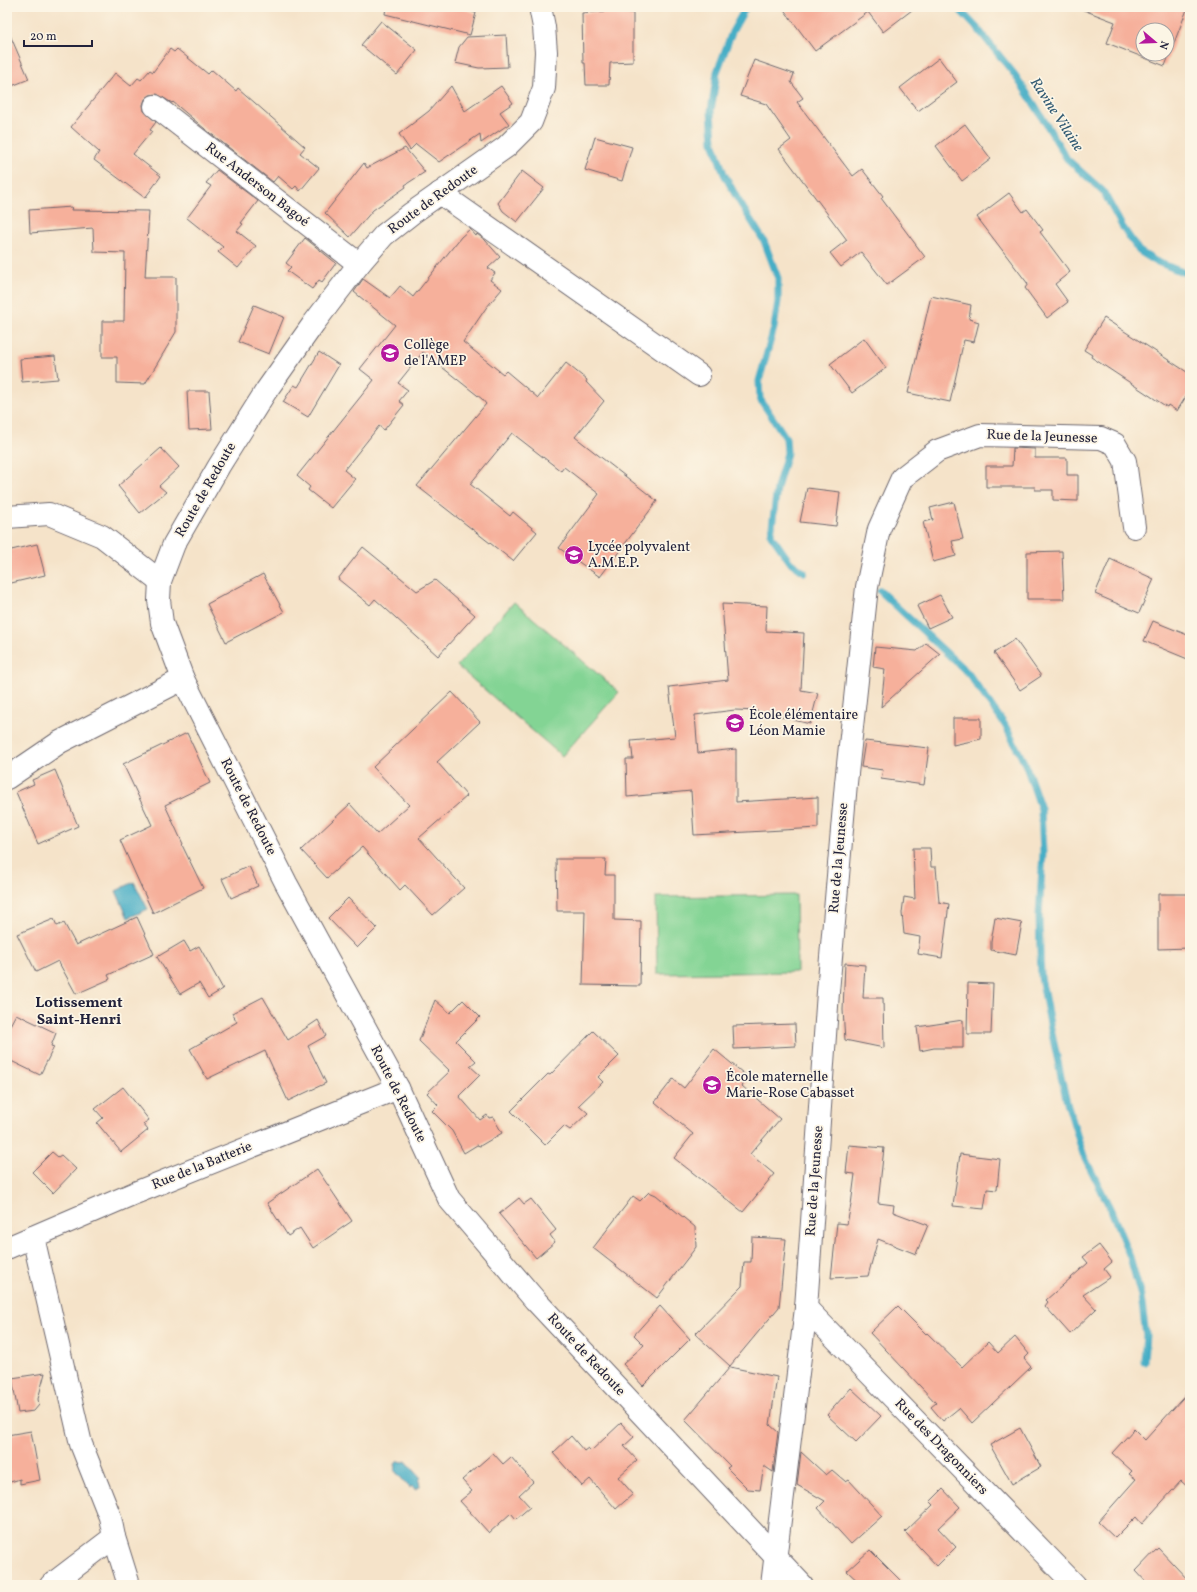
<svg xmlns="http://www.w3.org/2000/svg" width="1197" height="1592" viewBox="0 0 1197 1592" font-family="Vollkorn,serif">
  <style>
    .green { fill: #83d494; stroke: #527b68 }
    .water { fill: #47aec6; stroke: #346880 }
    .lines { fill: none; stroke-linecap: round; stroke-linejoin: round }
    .stream { stroke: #47aec6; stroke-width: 7 }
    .building { fill: #f6b09b; fill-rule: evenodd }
    .street-casing { stroke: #6c666d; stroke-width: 24 }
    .secondary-casing { stroke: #6c666d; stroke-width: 24 }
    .street { stroke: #fff; stroke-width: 22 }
    .secondary { stroke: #fff; stroke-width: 22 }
    .labels { text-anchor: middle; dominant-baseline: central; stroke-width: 3.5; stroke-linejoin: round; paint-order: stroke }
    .street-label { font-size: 14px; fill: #22223b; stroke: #fcf5e5 }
    .poi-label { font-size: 14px; fill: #22223b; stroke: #fcf5e5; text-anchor: start }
    .water-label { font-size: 15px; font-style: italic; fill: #315a73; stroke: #fcf5e5 }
    .neighbourhood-label { font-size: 15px; font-weight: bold; fill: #22223b; stroke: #fcf5e5 }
  </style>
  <rect width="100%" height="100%" fill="#fcf5e5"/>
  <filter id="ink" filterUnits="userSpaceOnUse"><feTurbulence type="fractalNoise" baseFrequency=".025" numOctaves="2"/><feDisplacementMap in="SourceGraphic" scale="8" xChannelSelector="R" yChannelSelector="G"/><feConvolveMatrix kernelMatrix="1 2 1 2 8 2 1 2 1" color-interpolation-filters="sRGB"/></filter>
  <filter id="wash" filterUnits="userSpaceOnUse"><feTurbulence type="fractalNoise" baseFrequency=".012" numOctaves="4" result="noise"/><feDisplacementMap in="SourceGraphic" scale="16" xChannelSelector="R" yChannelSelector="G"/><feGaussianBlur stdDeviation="0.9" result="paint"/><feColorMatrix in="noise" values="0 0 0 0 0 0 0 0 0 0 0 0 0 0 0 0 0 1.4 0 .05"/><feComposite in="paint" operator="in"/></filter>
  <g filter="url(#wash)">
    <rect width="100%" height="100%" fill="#f5e3c9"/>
    <g class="green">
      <path d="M514 602 619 692 562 756 457 666Z"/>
      <path d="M796 895 797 972 657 974 656 897Z"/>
    </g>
    <g class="water">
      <path d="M134 882 148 909 128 918 116 891Z"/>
      <path d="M398 1461 404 1462 406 1461 421 1478 419 1480 420 1487 415 1489 411 1486 410 1488 394 1470 396 1468 395 1464Z"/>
    </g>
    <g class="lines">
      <g class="stream">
        <path d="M746 7 732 32 717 72 711 111 713 142 724 174 737 198 764 241 778 278V301L774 328 759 381 760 399 786 438 787 453 777 488 771 535 790 562 804 572"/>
        <path d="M957 7 978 29 1015 75 1036 107 1067 159 1103 191 1122 226 1139 251 1155 261 1190 275"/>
        <path d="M880 591 968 673 1005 725 1026 766 1041 809 1043 853 1039 916 1041 977 1052 1034 1066 1099 1083 1154 1111 1210 1130 1257 1141 1296 1146 1335 1144 1361"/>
      </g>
    </g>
    <g id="blocks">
      <g class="building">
        <path d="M386 7H457L476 13 470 35 385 14Z"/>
        <path d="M782 7H916L883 32 868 12 815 51Z"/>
        <path d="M1082 7H1188L1165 66 1107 43 1115 22 1081 9ZM1143 30H1167V54H1143Z"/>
        <path d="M622 10V12L633 13V62L610 63 609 85H586L585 63H583L582 13Z"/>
        <path d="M381 21 417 50 397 75 361 45Z"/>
        <path d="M7 28 29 79 7 88Z"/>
        <path d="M506 35 508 67 479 68 455 63 459 47 467 37Z"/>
        <path d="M170 49 174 52 177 49 208 74 212 70 236 91 238 88 305 147 300 153 319 168 300 191 296 186 293 189 278 176 273 182 205 129 173 102 172 103 157 94 150 95 145 99 143 105 144 111 156 122 150 130 152 131 133 154 161 176 145 198 94 160 99 152 71 127 115 73 131 86 138 78 141 80 150 70 153 72Z"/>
        <path d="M939 58 957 82 918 111 900 88Z"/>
        <path d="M754 60 794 74 791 82 803 98 797 102 853 176 862 169 883 196 881 198 925 257 887 285 861 252 841 267 830 253 847 240 779 149 791 140 766 104 740 96Z"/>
        <path d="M451 86 465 111 501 86 513 103 500 112 509 124 481 143 480 134 439 162 416 144 410 150 399 134 429 111Z"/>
        <path d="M965 124 991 159 962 181 936 146Z"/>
        <path d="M595 137 632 147 622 181 585 170Z"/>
        <path d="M405 148 425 172 405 185 406 187 373 210 350 237 325 213 364 163 367 168Z"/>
        <path d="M217 170 258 201 241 223 243 224 237 231 256 246 238 268 218 252 223 247 187 218 211 186 206 183Z"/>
        <path d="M522 171 544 188 517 222 503 211 498 203Z"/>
        <path d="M1009 193 1023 212 1027 209 1043 230 1040 232 1070 272 1055 284 1068 302 1047 318 1025 288 1028 284 977 217Z"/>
        <path d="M72 207 71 210 149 211 145 277H176V332L145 384 117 383V357H102V321H124L125 253 94 252 93 228 30 233 29 210Z"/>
        <path d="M470 229 476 236 477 234 485 240 500 257 488 268 495 273 490 280 502 289 486 308 463 342 503 374 506 371 538 398 566 363 587 380 586 382 604 401 575 437 657 501 600 577 559 548 599 494 564 467 561 471 512 433 470 484 510 516 513 512 537 532 513 561 417 486 486 404 482 399 423 352 398 383 408 390 399 401 404 405 384 430 379 426 344 470 355 479 331 508 308 490 310 487 297 476 374 380 360 369 395 325 354 292 363 279 390 298 400 286 413 297 461 237Z"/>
        <path d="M305 238 336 263 322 282 319 280 312 289 287 271 291 267 286 263Z"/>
        <path d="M931 296 971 305 969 319 979 322 974 342 964 340 950 402 908 393Z"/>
        <path d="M254 305 284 317 269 354 238 342Z"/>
        <path d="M1104 318 1190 374V390L1177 411 1168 405 1167 407 1091 357 1092 355 1084 350Z"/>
        <path d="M864 338 886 368 852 393 830 364Z"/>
        <path d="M319 352 339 365 308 417 283 402 294 385 298 387Z"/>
        <path d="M55 356 58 379 22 382 20 359Z"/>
        <path d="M187 391H209L212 429 189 430Z"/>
        <path d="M161 448 179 467 159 486 166 492 140 513 118 486Z"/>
        <path d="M1013 448 1035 449V458H1067V475H1078V501L1053 500V490H1035V487H986V466H1012Z"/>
        <path d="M807 488 840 492 836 526 800 522Z"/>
        <path d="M954 502 963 539 952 541 956 556 933 562 923 522 933 520 930 508Z"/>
        <path d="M37 544 45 575 7 584V551Z"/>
        <path d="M363 547 417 591 435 580 475 615 438 656 375 599 370 605 338 579Z"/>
        <path d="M1062 551 1064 599H1027V552Z"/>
        <path d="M1110 559 1154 579 1139 613 1095 594Z"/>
        <path d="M263 574 284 612 226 642 207 604Z"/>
        <path d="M940 595 952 617 928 628 917 606Z"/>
        <path d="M722 604 767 606 766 631 804 633 801 690 818 693 810 724 757 711 735 710 695 715 698 753 736 749V802L818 797V828L694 835 691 791 627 797 626 759H633L631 741 675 737 669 687 728 680Z"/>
        <path d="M1153 621 1190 636V660L1144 641Z"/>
        <path d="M1015 639 1041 676 1020 690 994 653Z"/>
        <path d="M926 643 940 654 881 707 885 669 873 667 875 647 917 651Z"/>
        <path d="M452 692 480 722 437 762 467 796 419 838 464 888 433 915 405 885 400 890 362 847 327 878 301 850 350 804 377 834 409 805 373 767Z"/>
        <path d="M953 718H981V739L953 745Z"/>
        <path d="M187 733 210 783 165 805 183 844 182 845 203 888 153 913 120 840 152 825 123 764Z"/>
        <path d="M865 741 929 748 924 785 881 779 883 770 861 767Z"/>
        <path d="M55 770 78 826 38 844 16 792 34 784 32 780Z"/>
        <path d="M913 848H930L931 867H936L939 902 949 904 942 958 918 954 920 937 904 934 902 913 904 897 915 899Z"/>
        <path d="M556 859H606L605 875H614V920L641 921 640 986 583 985 585 911H557Z"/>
        <path d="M249 866 258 886 231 898 222 879Z"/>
        <path d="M1158 894H1190V948L1158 949Z"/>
        <path d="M348 898 377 928 357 948 328 918Z"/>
        <path d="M137 917 154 954 108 975 110 979 76 994 58 961 36 972 17 934 54 919 57 926 64 923 76 945Z"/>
        <path d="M995 918 1022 923 1016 955 991 950V942Z"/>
        <path d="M184 941 190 951 199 946 223 989 208 998 199 983 180 994 157 957Z"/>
        <path d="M845 963 865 965 863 998H883L884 1048 845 1040 843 1010Z"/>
        <path d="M968 983 993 984 991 1034H967Z"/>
        <path d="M263 997 288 1040 318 1020 326 1036 308 1046 326 1083 288 1101 265 1051 207 1079 190 1049 237 1022 232 1013Z"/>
        <path d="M435 1000 450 1013 463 1000 480 1017 456 1041 476 1061 470 1066 480 1075 459 1096 480 1120 487 1115 489 1118 493 1117 502 1133 480 1146 477 1145 464 1153 452 1131 432 1111 438 1105 427 1093 450 1071 419 1041Z"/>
        <path d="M16 1014 56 1033 51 1046 54 1047 40 1075 7 1059V1031Z"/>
        <path d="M963 1020V1048H934L920 1051 917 1027Z"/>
        <path d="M795 1024 796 1046 734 1049 733 1026Z"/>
        <path d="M593 1031 619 1056 598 1077 603 1082 579 1105 588 1113 570 1130 564 1126 545 1145 511 1111 548 1074 550 1075Z"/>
        <path d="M714 1049 749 1078 742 1086 780 1119 750 1154 774 1174 743 1212 674 1158 693 1134 655 1102 673 1079 684 1088Z"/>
        <path d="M123 1087 149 1120 143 1124 148 1130 121 1152 97 1123 103 1118 95 1109Z"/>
        <path d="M849 1145 884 1148 878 1203 894 1205 893 1212 928 1225 916 1254 878 1239 868 1276 831 1278 837 1223 847 1224 851 1205 855 1174 846 1173Z"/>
        <path d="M52 1152 58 1157 61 1155 76 1169 53 1193 32 1172Z"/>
        <path d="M960 1154 1000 1159 997 1190 987 1189 984 1209 953 1206Z"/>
        <path d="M317 1169 352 1221 313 1248 300 1228 288 1236 267 1203Z"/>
        <path d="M649 1192 656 1195 695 1227 696 1247 657 1298 593 1248 633 1196 640 1201Z"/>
        <path d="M519 1198 524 1204 531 1199 556 1230 550 1235 555 1242 536 1258 499 1214Z"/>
        <path d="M752 1237 786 1239 779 1307 730 1366 695 1334 742 1286 744 1262H751Z"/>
        <path d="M1099 1245 1112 1262 1104 1269 1110 1277 1083 1295 1096 1309 1070 1334 1045 1306 1048 1302 1046 1300 1088 1263 1083 1257Z"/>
        <path d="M660 1306 690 1339 643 1386 623 1364 644 1345 634 1335Z"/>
        <path d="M898 1306 926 1334 927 1333 962 1367 988 1342 998 1353 1015 1337 1029 1354 1024 1359 1031 1367 972 1423 959 1408 943 1421 931 1407 936 1403 870 1333Z"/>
        <path d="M730 1367 777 1377 770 1425 778 1432 773 1472 764 1466 760 1490 748 1489 727 1468 730 1466 685 1420Z"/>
        <path d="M45 1373 38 1399 39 1405 34 1411 18 1413 12 1378Z"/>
        <path d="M851 1388 881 1416 856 1442 827 1415Z"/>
        <path d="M1190 1390V1489L1181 1481 1142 1524 1136 1517 1115 1538 1098 1522 1136 1479 1129 1474 1132 1471 1112 1453 1134 1429 1145 1440Z"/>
        <path d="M621 1423 634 1437 624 1446 637 1460 618 1477 633 1494 616 1509 590 1479 582 1486 553 1453 571 1436 584 1451 588 1448 591 1451Z"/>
        <path d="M1020 1428 1041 1467 1012 1484 990 1445Z"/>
        <path d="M31 1431 40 1480 20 1484V1479L7 1483V1435Z"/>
        <path d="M801 1452 826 1475 832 1470 846 1482 849 1480 882 1516 851 1544 818 1508 825 1501 797 1485Z"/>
        <path d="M493 1453 503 1464 511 1457 533 1482 519 1495 530 1507 516 1519 511 1513 489 1533 460 1501 472 1491 462 1480Z"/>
        <path d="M943 1489 960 1507 938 1528 956 1547 937 1566 905 1532 933 1505 930 1502Z"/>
        <path d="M1158 1548 1190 1582V1585H1149L1136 1571Z"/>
        <path d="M870 1550 905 1585H862L847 1571Z"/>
      </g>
    </g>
  </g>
  <g filter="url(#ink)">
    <use href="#blocks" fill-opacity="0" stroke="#6c666d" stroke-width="1"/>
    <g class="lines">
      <defs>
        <g id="street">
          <path d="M155 106 359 264"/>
          <path d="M440 193 699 375"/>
          <path d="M7 778 60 742 183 679"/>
          <path d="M33 1237 81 1444 110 1517 114 1537 51 1585"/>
          <path d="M7 1248 135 1193 398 1088"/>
          <path d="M806 1308 1075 1585"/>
          <path d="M114 1537 129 1585"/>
          <path d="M772 1585 806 1308 828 992 846 783 867 587 879 529 902 478 937 451 980 435 1101 438 1115 444 1125 461 1134 527"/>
        </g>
        <g id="secondary">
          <path d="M540 7 544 27 546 52 544 88 531 122 506 147 412 213 384 235 359 264 314 323 266 391 219 466 174 544 160 581 159 600 162 623 183 679 286 883 398 1088 449 1199 535 1300 802 1585"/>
          <path d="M7 517 49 514 102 536 160 581"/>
        </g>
      </defs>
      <use href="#street" class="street-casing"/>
      <use href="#secondary" class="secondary-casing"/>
      <use href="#street" class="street"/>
      <use href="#secondary" class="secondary"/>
    </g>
  </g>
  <defs>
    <symbol id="school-disc" viewBox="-11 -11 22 22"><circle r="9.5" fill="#b5179e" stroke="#fcf5e5"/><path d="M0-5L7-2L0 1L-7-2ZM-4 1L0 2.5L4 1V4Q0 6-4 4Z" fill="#fff"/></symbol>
  </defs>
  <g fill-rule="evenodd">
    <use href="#school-disc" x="379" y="342" width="22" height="22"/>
    <use href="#school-disc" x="563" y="544" width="22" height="22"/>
    <use href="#school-disc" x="724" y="712" width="22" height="22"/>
    <use href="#school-disc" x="701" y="1074" width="22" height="22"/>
  </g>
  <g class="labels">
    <g class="street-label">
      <text transform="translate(257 185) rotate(38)">Rue Anderson Bagoé</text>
      <text transform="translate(433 200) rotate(-36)">Route de Redoute</text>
      <text transform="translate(1042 437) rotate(2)">Rue de la Jeunesse</text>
      <text transform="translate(206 490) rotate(-60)">Route de Redoute</text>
      <text transform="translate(248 807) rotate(63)">Route de Redoute</text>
      <text transform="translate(839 858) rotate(-85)">Rue de la Jeunesse</text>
      <text transform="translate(398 1094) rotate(63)">Route de Redoute</text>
      <text transform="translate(202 1166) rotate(-22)">Rue de la Batterie</text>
      <text transform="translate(815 1181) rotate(-86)">Rue de la Jeunesse</text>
      <text transform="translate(586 1355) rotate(47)">Route de Redoute</text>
      <text transform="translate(941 1447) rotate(46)">Rue des Dragonniers</text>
    </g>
    <g class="poi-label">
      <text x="404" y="345">Collège<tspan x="404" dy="16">de l'AMEP</tspan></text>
      <text x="588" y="547">Lycée polyvalent<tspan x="588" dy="16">A.M.E.P.</tspan></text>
      <text x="749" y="715">École élémentaire<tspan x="749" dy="16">Léon Mamie</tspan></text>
      <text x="726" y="1077">École maternelle<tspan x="726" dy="16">Marie-Rose Cabasset</tspan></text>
    </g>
    <g class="water-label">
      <text transform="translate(1056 115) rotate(57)">Ravine Vilaine</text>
    </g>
    <g class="neighbourhood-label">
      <text x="79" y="1003">Lotissement<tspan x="79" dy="17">Saint-Henri</tspan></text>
    </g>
  </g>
  <rect width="1197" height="1592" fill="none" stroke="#fcf5e5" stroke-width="24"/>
  <g transform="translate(1155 42) rotate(109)"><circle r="19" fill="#fcf5e5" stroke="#a5a1a1"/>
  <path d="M0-3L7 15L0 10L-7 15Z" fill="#b5179e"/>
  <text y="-6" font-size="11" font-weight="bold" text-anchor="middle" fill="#22223b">N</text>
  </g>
  <path d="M24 40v6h68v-6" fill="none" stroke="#22223b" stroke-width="2"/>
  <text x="30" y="40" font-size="12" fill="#22223b" stroke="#fcf5e5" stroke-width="3" paint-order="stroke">20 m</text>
</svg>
